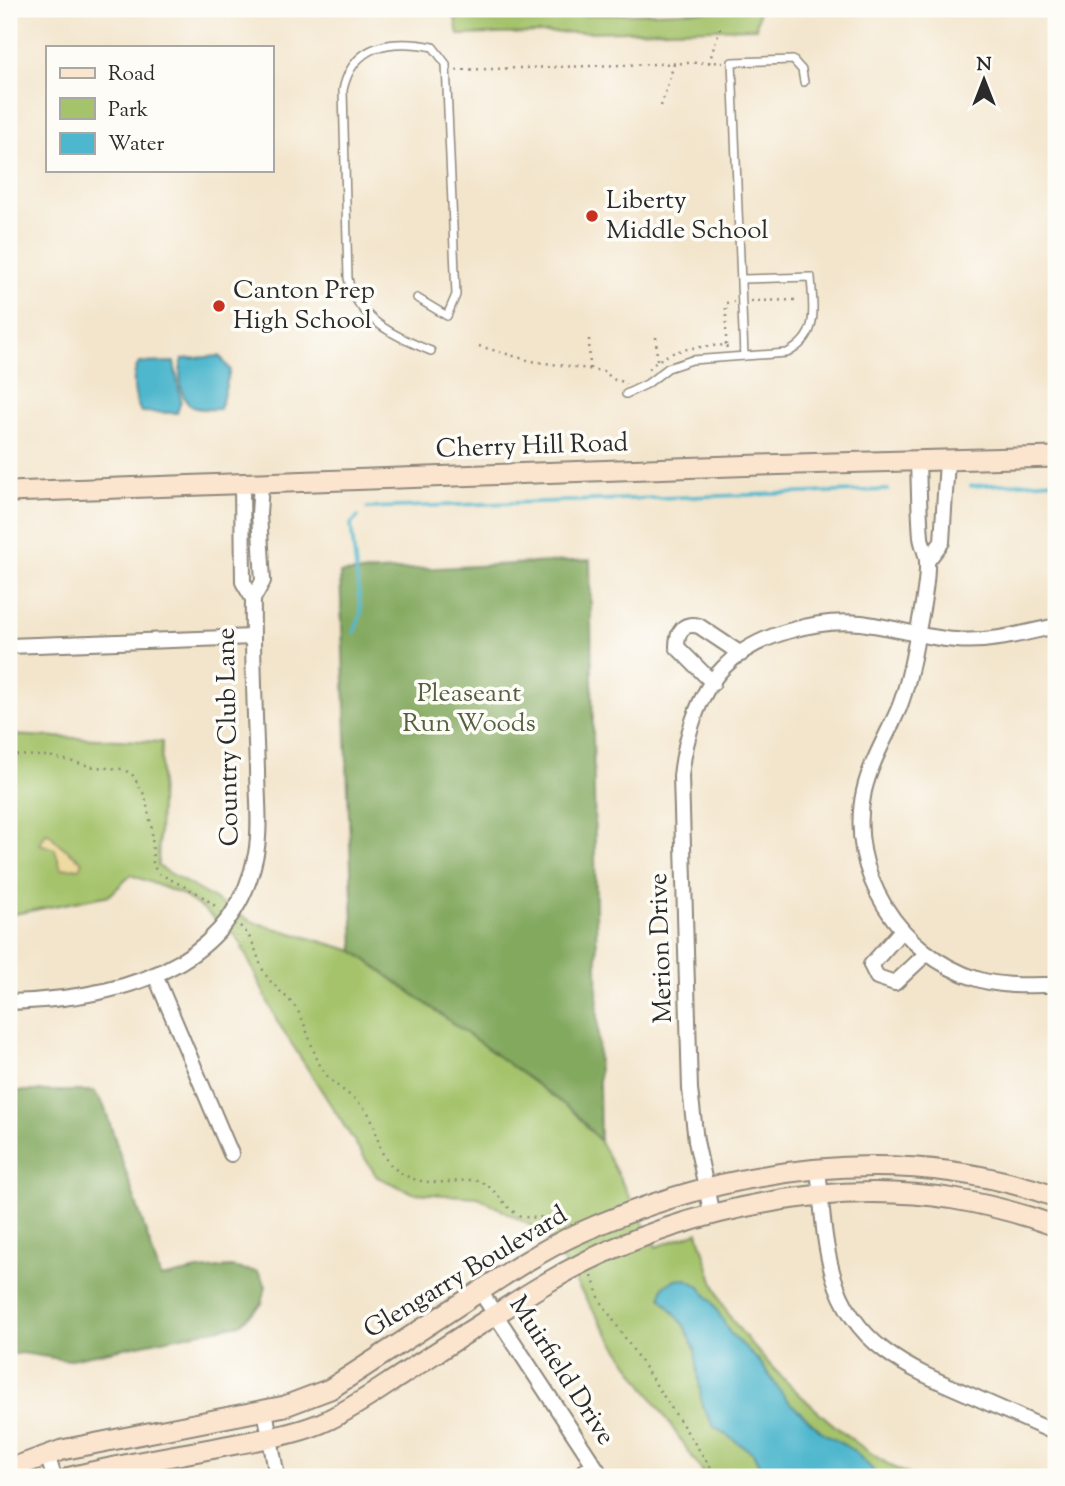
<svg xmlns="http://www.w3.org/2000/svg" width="1065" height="1486" viewBox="0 0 1065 1486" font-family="'Sorts Mill Goudy',serif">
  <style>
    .green { fill: #a4c36b; stroke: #68774b; stroke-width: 2 }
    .forest { fill: #83a95f; stroke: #576a45; stroke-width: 2 }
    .sand { fill: #eeda9e; stroke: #8c8264; stroke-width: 2 }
    .water { fill: #4fb7cd; stroke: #3d717c; stroke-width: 2 }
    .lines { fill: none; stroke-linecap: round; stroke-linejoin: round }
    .stream { stroke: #4fb7cd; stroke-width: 3.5 }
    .lane-casing { stroke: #8f887c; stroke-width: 10 }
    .street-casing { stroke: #8f887c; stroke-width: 18 }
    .secondary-casing { stroke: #8f887c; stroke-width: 23 }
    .path { stroke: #8f887c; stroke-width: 2.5; stroke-dasharray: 2 5; stroke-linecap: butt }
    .lane { stroke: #fff; stroke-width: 7 }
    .street { stroke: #fff; stroke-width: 14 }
    .secondary { stroke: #fce5cf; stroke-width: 19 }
    .poi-dot { fill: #c8321e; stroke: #fdfcf7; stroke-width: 2.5 }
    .labels { text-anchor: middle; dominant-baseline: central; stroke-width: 7; stroke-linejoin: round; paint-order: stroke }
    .poi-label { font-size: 26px; fill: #2b2b2b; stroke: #fdfcf7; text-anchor: start }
    .street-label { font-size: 26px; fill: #2b2b2b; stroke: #fdfcf7 }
    .park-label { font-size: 26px; fill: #556041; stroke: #fdfcf7 }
  </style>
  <rect width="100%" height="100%" fill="#fdfcf7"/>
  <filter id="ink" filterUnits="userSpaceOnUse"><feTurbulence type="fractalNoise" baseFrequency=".0143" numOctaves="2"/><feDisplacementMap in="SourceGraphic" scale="14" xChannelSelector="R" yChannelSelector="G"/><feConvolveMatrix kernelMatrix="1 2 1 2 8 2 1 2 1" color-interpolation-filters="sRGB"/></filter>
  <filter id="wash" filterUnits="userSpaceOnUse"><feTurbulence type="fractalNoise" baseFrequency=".00686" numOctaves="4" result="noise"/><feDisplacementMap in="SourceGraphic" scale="28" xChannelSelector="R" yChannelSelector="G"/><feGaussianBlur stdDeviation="1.57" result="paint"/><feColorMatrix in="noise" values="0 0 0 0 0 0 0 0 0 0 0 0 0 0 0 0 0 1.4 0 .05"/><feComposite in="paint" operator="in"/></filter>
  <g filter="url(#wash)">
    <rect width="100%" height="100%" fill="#f3e5cc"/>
    <g class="green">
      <path d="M454 9H482L493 16H569L759 9 756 28 458 35 455 18 465 17Z"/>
      <path d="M9 735 162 742 158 866 253 922 354 951 573 1111 600 1141 656 1247 698 1232C707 1261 715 1296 733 1321 772 1373 853 1451 913 1477H706L601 1323 545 1233 478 1197 413 1193 377 1177 277 1021 238 938 203 909 181 894 131 875 110 895 9 915Z"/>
    </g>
    <g class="forest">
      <path d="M590 560 600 1141 573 1111 354 951 340 573Z"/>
      <path d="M9 1091H94L104 1106 161 1278 198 1270 230 1267 258 1272 266 1286 262 1304 240 1324 66 1360 22 1353 9 1355Z"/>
    </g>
    <path class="sand" d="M46 833 50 834C57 845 72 852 82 862L79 868 61 869 55 849 40 844Z"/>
    <g class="water">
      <path d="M220 356 230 370 220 409C199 410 185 411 181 387 180 377 179 369 183 359Z"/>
      <path d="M174 362 181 401 177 413 141 412C134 399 130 375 139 363Z"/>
      <path d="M687 1279 699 1286 713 1303 730 1333 760 1362 786 1399 821 1431 854 1451 873 1470 875 1477H769L763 1473 753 1453 714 1427 702 1406 695 1349 684 1325 661 1297 663 1287 674 1280Z"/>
    </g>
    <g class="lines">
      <g class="stream">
        <path d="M971 486 1056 481"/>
        <path d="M367 508 888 490"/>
        <path d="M354 633 361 614 351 524 358 517"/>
      </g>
    </g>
  </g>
  <g filter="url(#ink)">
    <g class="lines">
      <defs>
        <g id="lane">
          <path d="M417 298 447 316 456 295 446 64 433 47C392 39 353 43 343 90L348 278C355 318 396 337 431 351"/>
          <path d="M744 356 732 62 793 60 802 70 804 82"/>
          <path d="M626 394 647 384 668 368 692 360 787 353C820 336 813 310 811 277L742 279"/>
        </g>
        <g id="street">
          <path d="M918 462C919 487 919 512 921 537 922 546 927 554 927 562 928 584 921 614 917 636 913 660 908 685 899 708 887 736 871 761 864 791 846 872 900 955 977 979 1003 987 1029 985 1056 985"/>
          <path d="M928 560 942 542 947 461"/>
          <path d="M253 599 263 581 259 514 261 483"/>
          <path d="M9 646 253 637"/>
          <path d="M713 683 677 647C677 632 683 622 699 626L741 654"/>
          <path d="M902 930 871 965 877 977 895 983 927 953"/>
          <path d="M155 975 231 1154"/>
          <path d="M9 1002C112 999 233 973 256 854 261 827 257 797 257 769 255 713 252 656 253 599L243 582 242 484"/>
          <path d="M818 1169C822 1204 823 1241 833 1275 853 1345 907 1368 968 1394 997 1407 1027 1420 1056 1433"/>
          <path d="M712 1215 696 1141 690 1089 681 776C685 740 697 695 723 668 755 634 817 619 861 623 893 627 924 638 956 640 990 643 1024 633 1056 626"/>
          <path d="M480 1291 602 1477"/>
          <path d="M265 1410 277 1477"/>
          <path d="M47 1454 54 1477"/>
          <path d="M576 1477 594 1465"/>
        </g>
        <g id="secondary">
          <path d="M9 492 760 465 1056 457"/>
          <path d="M9 1469 62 1450 285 1406 330 1389C376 1359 422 1329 468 1299 503 1276 538 1252 577 1234 725 1167 900 1141 1056 1197"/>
          <path d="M71 1477C125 1463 181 1455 236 1444 267 1438 299 1434 328 1420 353 1408 377 1391 400 1376 448 1345 495 1314 543 1285 659 1215 819 1177 954 1199 989 1205 1023 1214 1056 1226"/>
        </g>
      </defs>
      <use href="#lane" class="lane-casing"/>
      <use href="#street" class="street-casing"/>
      <use href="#secondary" class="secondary-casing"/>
      <g class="path">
        <path d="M709 63 720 28"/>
        <path d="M456 70 723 62"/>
        <path d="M661 106 674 64"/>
        <path d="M751 301 796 300"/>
        <path d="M656 337 657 360"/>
        <path d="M589 339 590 369"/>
        <path d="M726 345V303L734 302"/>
        <path d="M479 346 531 361 603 371 615 380 625 382 626 384"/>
        <path d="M649 369C669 347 699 347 726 345L727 349"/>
        <path d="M9 755 49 756 94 767 122 769 132 774 145 796 152 830 153 865 158 873 199 894 218 908"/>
        <path d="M240 926C256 941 255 954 264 972 273 988 290 997 299 1013 309 1032 312 1053 324 1072 336 1089 360 1098 370 1116 379 1134 377 1154 394 1168 415 1185 435 1183 460 1181 466 1180 475 1179 481 1182 497 1188 505 1210 521 1216 537 1221 554 1211 567 1223"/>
        <path d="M592 1276 600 1300 717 1477"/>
      </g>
      <use href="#lane" class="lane"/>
      <use href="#street" class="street"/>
      <use href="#secondary" class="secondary"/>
    </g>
  </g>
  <g class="poi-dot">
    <circle cx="592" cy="216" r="7"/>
    <circle cx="219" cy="306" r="7"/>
  </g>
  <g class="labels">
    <g class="poi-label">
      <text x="606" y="201">Liberty<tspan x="606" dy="30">Middle School</tspan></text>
      <text x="233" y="291">Canton Prep<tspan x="233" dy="30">High School</tspan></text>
    </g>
    <g class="street-label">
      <text transform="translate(532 447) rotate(-2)">Cherry Hill Road</text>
      <text transform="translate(229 737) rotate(-91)">Country Club Lane</text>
      <text transform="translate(662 948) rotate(-92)">Merion Drive</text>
      <text transform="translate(466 1273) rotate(-31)">Glengarry Boulevard</text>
      <text transform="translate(561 1371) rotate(57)">Muirfield Drive</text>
    </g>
    <g class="park-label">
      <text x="469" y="694">Pleaseant<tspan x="469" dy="30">Run Woods</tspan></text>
    </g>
  </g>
  <rect width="1065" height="1486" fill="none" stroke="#fdfcf7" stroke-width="35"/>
  <rect x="46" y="46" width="228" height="126" fill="#fdfcf7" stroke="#a9a8a5" stroke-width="2"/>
  <rect x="60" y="68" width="35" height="10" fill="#fce5cf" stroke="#a9a8a5" stroke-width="2"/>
  <text x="108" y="80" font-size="21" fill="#2b2b2b">Road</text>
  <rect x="60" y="98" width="35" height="21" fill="#a4c36b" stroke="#a9a8a5" stroke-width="2"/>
  <text x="108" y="116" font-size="21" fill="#2b2b2b">Park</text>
  <rect x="60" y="133" width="35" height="21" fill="#4fb7cd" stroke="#a9a8a5" stroke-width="2"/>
  <text x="108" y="150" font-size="21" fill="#2b2b2b">Water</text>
  <g transform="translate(984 80)" stroke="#fdfcf7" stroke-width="5" paint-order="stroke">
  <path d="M0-5L12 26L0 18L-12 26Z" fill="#2b2b2b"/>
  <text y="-10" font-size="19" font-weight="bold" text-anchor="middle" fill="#2b2b2b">N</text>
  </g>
</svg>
